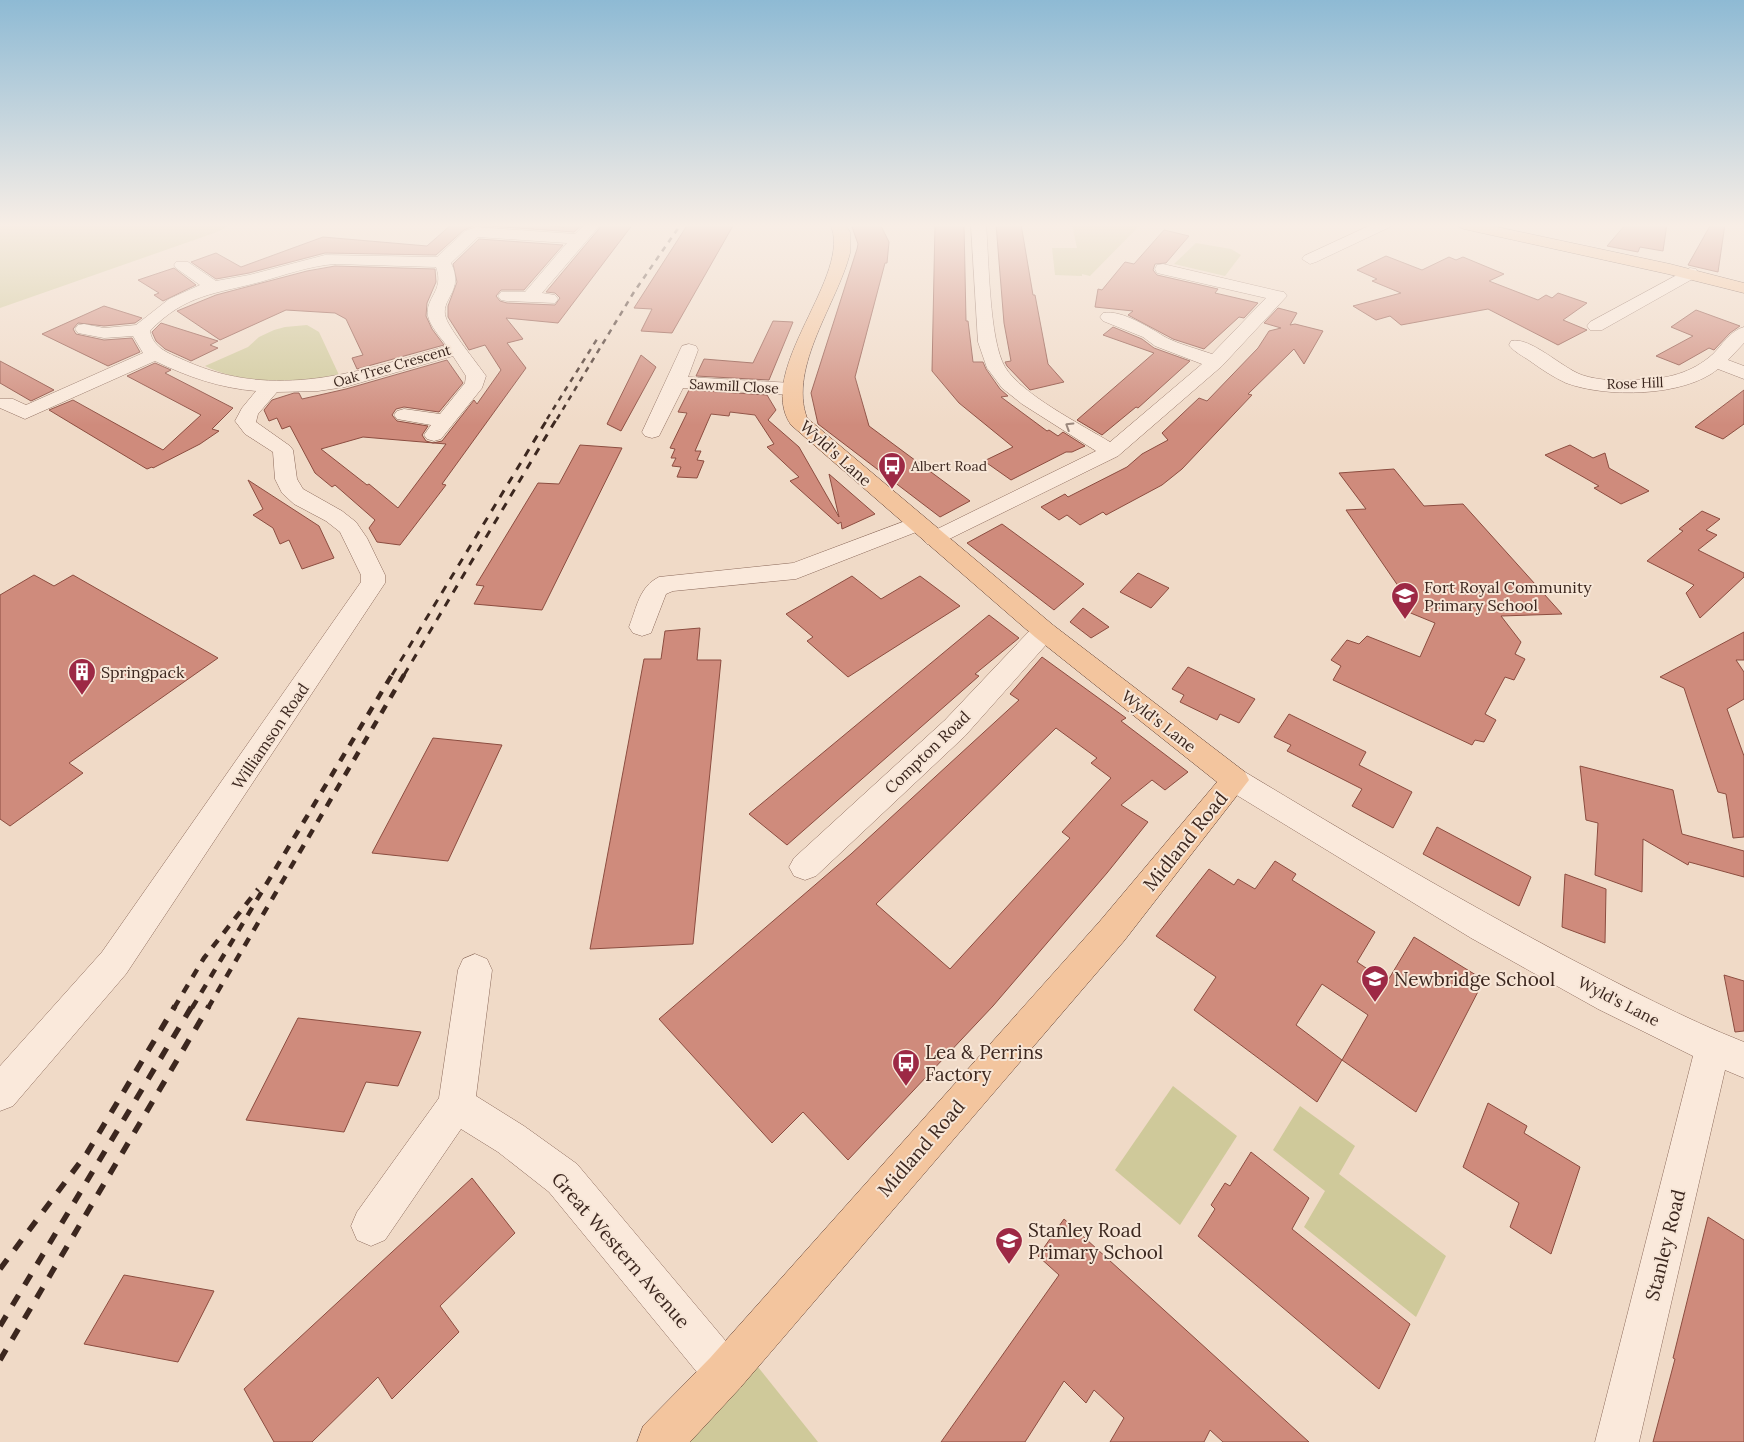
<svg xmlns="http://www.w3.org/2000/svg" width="1744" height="1442" viewBox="0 0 1744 1442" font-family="Lora,serif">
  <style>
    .green { fill: #cfc99a }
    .building { fill: #cf8b7c; stroke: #8c4d40; fill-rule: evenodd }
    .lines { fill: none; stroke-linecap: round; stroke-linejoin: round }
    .minor-casing { stroke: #8c6a5b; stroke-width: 1 }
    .major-casing { stroke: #5a3a2f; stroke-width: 1 }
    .minor { fill: #fae9db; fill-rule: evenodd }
    .major { fill: #f3c59e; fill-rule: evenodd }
    .rail-far3 { stroke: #3c271f; stroke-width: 2.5; stroke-dasharray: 5.5 5.5; stroke-linecap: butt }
    .rail-far2 { stroke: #3c271f; stroke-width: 3; stroke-dasharray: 8 8; stroke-linecap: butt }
    .rail-far1 { stroke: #3c271f; stroke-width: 4.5; stroke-dasharray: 9 9; stroke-linecap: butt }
    .rail { stroke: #3c271f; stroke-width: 5.5; stroke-dasharray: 12 12; stroke-linecap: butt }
    .oneway { stroke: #9b887d }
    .labels { text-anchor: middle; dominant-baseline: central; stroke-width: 4; stroke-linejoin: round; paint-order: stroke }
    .far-street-label { font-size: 14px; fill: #3c271f; stroke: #f7e6d7 }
    .far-poi-label { font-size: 14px; fill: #3c271f; stroke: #f7e6d7; text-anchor: start }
    .street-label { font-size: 16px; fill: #3c271f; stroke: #f7e6d7 }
    .poi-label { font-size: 16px; fill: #3c271f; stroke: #f7e6d7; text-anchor: start }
    .near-street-label { font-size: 19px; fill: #3c271f; stroke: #f7e6d7 }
    .near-poi-label { font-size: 19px; fill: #3c271f; stroke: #f7e6d7; text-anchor: start }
  </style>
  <rect width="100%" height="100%" fill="#f0dac7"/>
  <g class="green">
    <path d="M0 224H233L217 232 0 308Z"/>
    <path d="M1072 224H1141L1090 276 1082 274V276L1055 275 1052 248H1077Z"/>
    <path d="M1196 243 1231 249 1241 255 1225 276 1174 264Z"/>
    <path d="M307 325 319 332 339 375C296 386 245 385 205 366L248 347 259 337 274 330 285 327Z"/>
    <path d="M1173 1086 1237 1136 1180 1225 1115 1170Z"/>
    <path d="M1300 1106 1355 1146 1339 1174 1446 1256 1416 1317 1304 1227 1325 1191 1273 1150Z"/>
    <path d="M754 1362 818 1442H683Z"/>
  </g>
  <g class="building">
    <path d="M452 224H516L564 227 567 224H583L574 232 475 225 464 230 436 255 325 253 249 273 216 279 191 262 216 253 241 267 323 237 427 246Z"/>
    <path d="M603 224H633L558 323 506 318 523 339 507 343 526 368 442 484 446 485 400 545 377 542 369 528 375 520 335 485 332 487 315 473 290 426 282 429 277 418 269 421 264 410 272 400 294 393H299L302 399 346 389 447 360 463 383 439 412 404 407 396 409 392 415 397 421 428 426 422 435 426 441 433 443 442 441 474 400 477 404 501 370 485 345 469 350 448 317V306L457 282 453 264 479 239 563 245 524 290H501L496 296 500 301 507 303 555 305 560 298 555 293 546 292ZM363 437 446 444 398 508 369 484 367 485 321 449Z"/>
    <path d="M688 224H734L672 333 641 331 652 309 634 308Z"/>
    <path d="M851 224H880L889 242 887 263H885L855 377 869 426 970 501 940 517 818 424 811 393 857 249 858 244Z"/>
    <path d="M935 224H964L966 321H968L973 362H983L986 369 1000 389 1008 396 1001 397 1047 431 1049 430 1058 436 1063 432 1085 446 1072 452H1066L1011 480 984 461 1013 447 959 403 932 371Z"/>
    <path d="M996 224H1021L1033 295H1035L1048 364 1064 382 1030 390 1007 366 1005 362 1011 361 1004 323Z"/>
    <path d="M1626 224H1667L1663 251 1640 247 1638 252 1607 246Z"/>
    <path d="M1711 224H1725L1718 272 1688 265Z"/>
    <path d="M1164 230 1189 236 1166 263 1155 264 1153 270 1157 275 1218 289 1215 293 1258 303 1244 318 1239 317 1204 349 1173 339 1128 315 1133 311 1095 307 1098 289 1102 290 1125 262 1134 264Z"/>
    <path d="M1386 256 1422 270 1449 257 1456 260 1463 257 1504 274 1489 281 1538 300 1546 295 1552 298 1558 293 1587 303 1563 320 1587 330 1558 345 1488 309 1401 325 1390 316 1376 320 1353 306 1401 293 1372 281 1377 279 1357 270Z"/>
    <path d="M335 266 435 269 436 282 427 303 426 316 432 329 444 345 357 369 352 358 363 355 346 319 335 313 286 310 220 340 177 311 216 295 307 271Z"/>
    <path d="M174 268 196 285 163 301 154 295 159 293 138 280Z"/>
    <path d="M104 306 142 318 135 323 104 326 78 323 73 329 76 334 104 340 132 338 140 352 108 366 42 334Z"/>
    <path d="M1278 308 1297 313 1290 325 1295 324 1323 331 1304 364 1294 349 1248 394 1252 395 1182 469 1162 485 1106 515 1103 512 1080 525 1067 515 1059 520 1041 507 1065 494 1068 497 1127 467 1142 454 1168 440 1162 433 1199 398 1207 401 1258 348 1269 331 1281 328 1264 323Z"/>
    <path d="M1696 310 1740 326 1730 333 1714 350 1709 348 1679 365 1656 356 1693 336 1671 327Z"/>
    <path d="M773 321 793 322 769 380 696 376 704 359 753 363Z"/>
    <path d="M161 323 218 341 210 345 218 348 191 361 187 359 165 349 156 341 152 332Z"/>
    <path d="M1113 327 1142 339 1154 348 1190 361 1138 408 1136 407 1102 435 1077 420 1154 353 1103 335Z"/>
    <path d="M641 355 656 367 621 431 607 424Z"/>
    <path d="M0 361 30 377 54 390 31 401 0 383Z"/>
    <path d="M155 363 171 370 165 373 233 408 212 429 219 431 200 444 153 468 152 467 147 469 49 410 73 400 163 450 201 415 127 376Z"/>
    <path d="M689 390 767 395 776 410 768 420 799 447 839 517 829 474 875 514 842 529 841 522 838 524 790 481 799 477 767 447 774 444 755 415 730 412 729 416 711 414 695 451H701L697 460 704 461 697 478 677 477 681 467 672 466 676 458H671L675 449 670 448 687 413 678 412Z"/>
    <path d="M1744 390V424L1723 439 1695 427Z"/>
    <path d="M580 445 622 448 542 610 474 604 484 586 476 585 538 483 559 484Z"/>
    <path d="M1570 445 1593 458 1605 453 1609 468 1649 491 1621 504 1594 488 1599 486 1545 455Z"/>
    <path d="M1394 469 1424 506 1463 504 1562 614 1501 616 1521 642 1515 654 1525 659 1514 680 1505 677 1485 714 1496 720 1484 742 1475 740 1472 745 1333 680 1341 666 1331 660 1347 640 1359 644 1367 636 1420 657 1435 623 1396 607 1405 596 1346 510 1366 509 1339 473Z"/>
    <path d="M248 480 319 526 334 558 302 569 289 540 280 544 273 528 253 515 263 509Z"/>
    <path d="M1702 511 1720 519 1706 530 1717 535 1698 550 1744 573V577L1700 618 1686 593 1694 585 1647 561 1683 531 1679 529Z"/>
    <path d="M1002 524 1084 584 1054 610 967 543Z"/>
    <path d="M1138 573 1169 588 1151 608 1120 592Z"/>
    <path d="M34 575 54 586 73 575 218 658 69 763 83 773 10 826 0 819V595Z"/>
    <path d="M852 576 881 599 920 576 960 606 848 677 807 641 813 637 786 614Z"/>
    <path d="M1083 608 1109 627 1091 638 1070 622Z"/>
    <path d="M989 615 1019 638 975 674 979 676 787 845 749 814Z"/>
    <path d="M700 628 697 660H721L693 944 590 949 644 659H661L665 631Z"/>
    <path d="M1744 632V660H1736L1744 672V699L1727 709 1744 756V837L1733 838 1726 794 1718 792 1684 688 1660 677Z"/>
    <path d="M1042 657 1126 718 1121 721 1188 772 1165 790 1152 780 1121 805 1148 822 1107 873 993 1006 848 1160 803 1112 772 1143 659 1019 851 854 1019 700 1010 694ZM1056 728 1097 758 1091 763 1111 778 1062 832 1070 838 950 969 876 904Z"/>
    <path d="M1188 667 1255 699 1239 723 1220 714 1217 720 1180 702 1184 695 1172 689Z"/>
    <path d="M1289 714 1366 752 1359 765 1412 792 1393 828 1352 806 1362 789 1287 751 1291 745 1274 737Z"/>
    <path d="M433 738 502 745 448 861 372 853Z"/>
    <path d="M1580 766 1673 790 1682 834 1744 851V877L1689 862 1688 865 1643 839 1642 892 1595 875 1598 823 1586 820Z"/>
    <path d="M1437 827 1531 877 1519 906 1423 854Z"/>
    <path d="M1275 861 1296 874 1292 880 1375 932 1357 962 1387 982 1414 937 1484 980 1416 1112 1342 1060 1317 1102 1194 1010 1216 977 1156 936 1209 869 1234 885 1238 879 1255 889ZM1322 984 1368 1015 1342 1060 1296 1025Z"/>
    <path d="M1565 874 1606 889 1605 943 1562 927Z"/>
    <path d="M1724 975 1744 981V1031L1735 1032Z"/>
    <path d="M298 1018 421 1032 398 1086 366 1082 344 1132 246 1120Z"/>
    <path d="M1488 1103 1527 1126 1524 1133 1580 1167 1551 1254 1510 1227 1519 1203 1463 1167Z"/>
    <path d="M1251 1152 1309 1198 1292 1229 1410 1324 1379 1389 1198 1236 1215 1209 1211 1205 1225 1183 1230 1186Z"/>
    <path d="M472 1178 515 1233 440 1306 459 1332 392 1399 378 1377 312 1442H274L244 1389Z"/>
    <path d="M1708 1217 1744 1240V1442H1653L1675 1359 1673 1358Z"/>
    <path d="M1064 1219 1309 1442H1223L1210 1430 1204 1442H1110L1124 1418 1094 1390 1086 1403 1064 1381 1025 1442H941L1059 1275 1038 1256Z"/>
    <path d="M124 1275 214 1291 178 1362 84 1344Z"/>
  </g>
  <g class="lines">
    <defs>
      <g id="minor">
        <path d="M585 224H601L542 293 555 295 558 299 555 303 507 301 501 300 498 296 501 292H525L567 243 478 237 451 263C465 292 439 299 446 318 450 330 477 363 486 376L482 388 441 439 434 441 427 439 424 435 431 425 397 419 394 415 397 411 404 409 440 414 465 383 466 376 453 356 345 387 318 391 277 392 258 414 256 422 290 446 293 450 297 479 303 489 342 511 356 522 367 538 385 575V583L126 974 13 1106 0 1111V1066L102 952 361 582V575L340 532 326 521 294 504 282 493 275 479 273 452 245 434 235 421 242 408 256 391C220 388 188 377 155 361L25 419 0 408V399H13L26 405 143 353 133 336 104 338 78 333 75 329 78 325 84 324 104 328 136 325 169 299 200 285 176 268 174 265 176 262H188L216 281 249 275 325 255 437 257 465 231 476 227 575 234ZM335 264 436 267C445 291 425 297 428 316 430 326 441 338 447 346 359 372 275 401 186 361 171 354 153 349 150 331 185 294 216 294 260 282 285 275 309 266 335 264Z"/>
        <path d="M971 224H986C989 258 989 340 1005 367 1021 394 1082 425 1110 442L1202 364 1155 346 1143 337 1103 321 1100 317 1103 313C1122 309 1151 329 1167 338 1181 345 1198 349 1212 354L1266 298 1157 273 1155 269 1157 265 1163 264 1278 291 1284 292 1287 296 1222 366 1118 456 935 546 927 544 923 539 927 534 1096 451 1022 404 1002 388 987 368 978 342Z"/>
        <path d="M1373 224H1393L1390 227 1316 262 1310 264 1302 259 1304 256Z"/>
        <path d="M1690 268 1696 269 1698 273 1696 277 1602 330H1590L1587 326 1590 322Z"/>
        <path d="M1744 327V343L1728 360 1744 366V379L1718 369C1684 397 1606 398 1566 383 1553 377 1541 369 1530 361 1523 356 1514 352 1509 345L1511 341C1530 336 1562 368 1582 375 1600 381 1621 381 1639 380 1667 379 1692 373 1713 354 1722 345 1731 330 1744 327Z"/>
        <path d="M689 344 696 346 698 350 688 377 792 383 799 385 802 389 799 393 792 395 683 388 659 436 652 438 645 436 642 432 680 350 682 346Z"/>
        <path d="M916 517 924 519 927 524 924 529 796 579 673 591 666 594 651 633 642 636 633 633 629 627C637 607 639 587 659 577L793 563Z"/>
        <path d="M1044 622 1053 625 1057 631 1053 637 965 736 816 876 805 880 794 876 789 867 794 858 945 720 1035 625Z"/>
        <path d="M1235 768 1245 772C1351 836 1458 899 1567 957 1625 987 1683 1018 1744 1042V1078L1725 1070 1639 1442H1595L1693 1056 1598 1009 1471 938 1225 788 1221 780 1225 772Z"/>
        <path d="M475 954 487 959 492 970 476 1096 524 1126 577 1164 740 1358 747 1373 740 1388 725 1395 710 1388 549 1192 498 1152 461 1129 385 1240 371 1246 357 1240 351 1226 357 1212 439 1098 458 970 463 959Z"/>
      </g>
      <g id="major">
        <path d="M830 224H845L850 232V253C838 302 788 367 807 418L1053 625 1245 772 1249 780 1124 941 740 1388 690 1442H637L643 1426 710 1358 1100 921 1217 782 1035 637 791 425C753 370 855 274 830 224Z"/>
        <path d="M1457 224H1483L1670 264 1744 283V293L1668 274 1464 229 1459 227Z"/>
      </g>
    </defs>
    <use href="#minor" class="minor-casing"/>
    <use href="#major" class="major-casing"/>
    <use href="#minor" class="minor"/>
    <use href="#major" class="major"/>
    <g class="rail-far3">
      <path d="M547 419 599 336"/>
      <path d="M557 419 634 292 681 224"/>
    </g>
    <g class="rail-far2">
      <path d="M392 675 548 418"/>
      <path d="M404 675 557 418"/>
    </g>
    <g class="rail-far1">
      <path d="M174 1008 204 958 258 889"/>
      <path d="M192 1008 393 673"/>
      <path d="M208 1008 405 673"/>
    </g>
    <g class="rail">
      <path d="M0 1269 87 1153 175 1006"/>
      <path d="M0 1326 192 1006"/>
      <path d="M0 1360 209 1006"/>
    </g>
  </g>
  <defs><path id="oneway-chevron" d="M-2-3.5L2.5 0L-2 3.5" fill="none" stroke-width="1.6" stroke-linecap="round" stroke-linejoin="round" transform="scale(1.25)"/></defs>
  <use class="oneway" href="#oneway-chevron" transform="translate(1069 426) rotate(-148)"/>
  <linearGradient id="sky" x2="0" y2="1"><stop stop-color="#8ebad4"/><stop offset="0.53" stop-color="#f8eee6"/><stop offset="1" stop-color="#f8eee6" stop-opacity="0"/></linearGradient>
  <rect width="1744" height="425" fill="url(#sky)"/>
  <defs>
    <symbol id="bus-pin" viewBox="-11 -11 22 30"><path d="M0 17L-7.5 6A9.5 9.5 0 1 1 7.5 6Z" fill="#9d2945" stroke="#f7e6d7"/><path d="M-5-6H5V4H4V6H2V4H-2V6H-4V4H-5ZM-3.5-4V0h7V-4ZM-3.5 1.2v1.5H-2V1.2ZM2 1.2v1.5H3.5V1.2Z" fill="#fff"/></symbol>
    <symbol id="school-pin" viewBox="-11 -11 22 30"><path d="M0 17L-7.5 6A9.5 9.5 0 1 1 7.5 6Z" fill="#9d2945" stroke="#f7e6d7"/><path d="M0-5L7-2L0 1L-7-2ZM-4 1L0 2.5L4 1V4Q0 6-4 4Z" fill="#fff"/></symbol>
    <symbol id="building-pin" viewBox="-11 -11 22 30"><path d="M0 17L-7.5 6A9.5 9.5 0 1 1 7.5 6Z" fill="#9d2945" stroke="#f7e6d7"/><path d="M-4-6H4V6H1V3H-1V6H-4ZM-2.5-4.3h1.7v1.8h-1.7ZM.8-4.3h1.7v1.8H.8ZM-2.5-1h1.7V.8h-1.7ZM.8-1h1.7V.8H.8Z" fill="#fff"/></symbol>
  </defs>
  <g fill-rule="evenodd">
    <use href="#bus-pin" x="876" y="450" width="32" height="43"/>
    <use href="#school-pin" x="1389" y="580" width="32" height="43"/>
    <use href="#building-pin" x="66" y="656" width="32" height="43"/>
    <use href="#school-pin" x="1359" y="963" width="32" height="43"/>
    <use href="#bus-pin" x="890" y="1047" width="32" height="43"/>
    <use href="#school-pin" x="993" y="1225" width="32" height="43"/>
  </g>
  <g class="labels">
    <g class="far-street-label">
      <text transform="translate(392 366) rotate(-16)">Oak Tree Crescent</text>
      <text transform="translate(1635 383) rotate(-2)">Rose Hill</text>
      <text transform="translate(734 386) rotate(3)">Sawmill Close</text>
    </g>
    <g class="far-poi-label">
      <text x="911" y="466">Albert Road</text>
    </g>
    <g class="street-label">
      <text transform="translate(836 453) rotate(42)">Wyld's Lane</text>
      <text transform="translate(1159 721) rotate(38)">Wyld's Lane</text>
      <text transform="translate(270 736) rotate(-56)">Williamson Road</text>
      <text transform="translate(927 752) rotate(-44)">Compton Road</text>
      <text transform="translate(1619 1001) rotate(27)">Wyld's Lane</text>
    </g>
    <g class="poi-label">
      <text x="1424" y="587">Fort Royal Community<tspan x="1424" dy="18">Primary School</tspan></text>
      <text x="101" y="672">Springpack</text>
    </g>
    <g class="near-street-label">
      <text transform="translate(1185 841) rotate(-51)">Midland Road</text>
      <text transform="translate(921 1148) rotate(-49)">Midland Road</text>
      <text transform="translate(1665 1245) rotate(-76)">Stanley Road</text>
      <text transform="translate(621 1250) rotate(49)">Great Western Avenue</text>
    </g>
    <g class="near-poi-label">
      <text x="1394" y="979">Newbridge School</text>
      <text x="925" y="1052">Lea &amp; Perrins<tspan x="925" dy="22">Factory</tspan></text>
      <text x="1028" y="1230">Stanley Road<tspan x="1028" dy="22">Primary School</tspan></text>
    </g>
  </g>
</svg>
